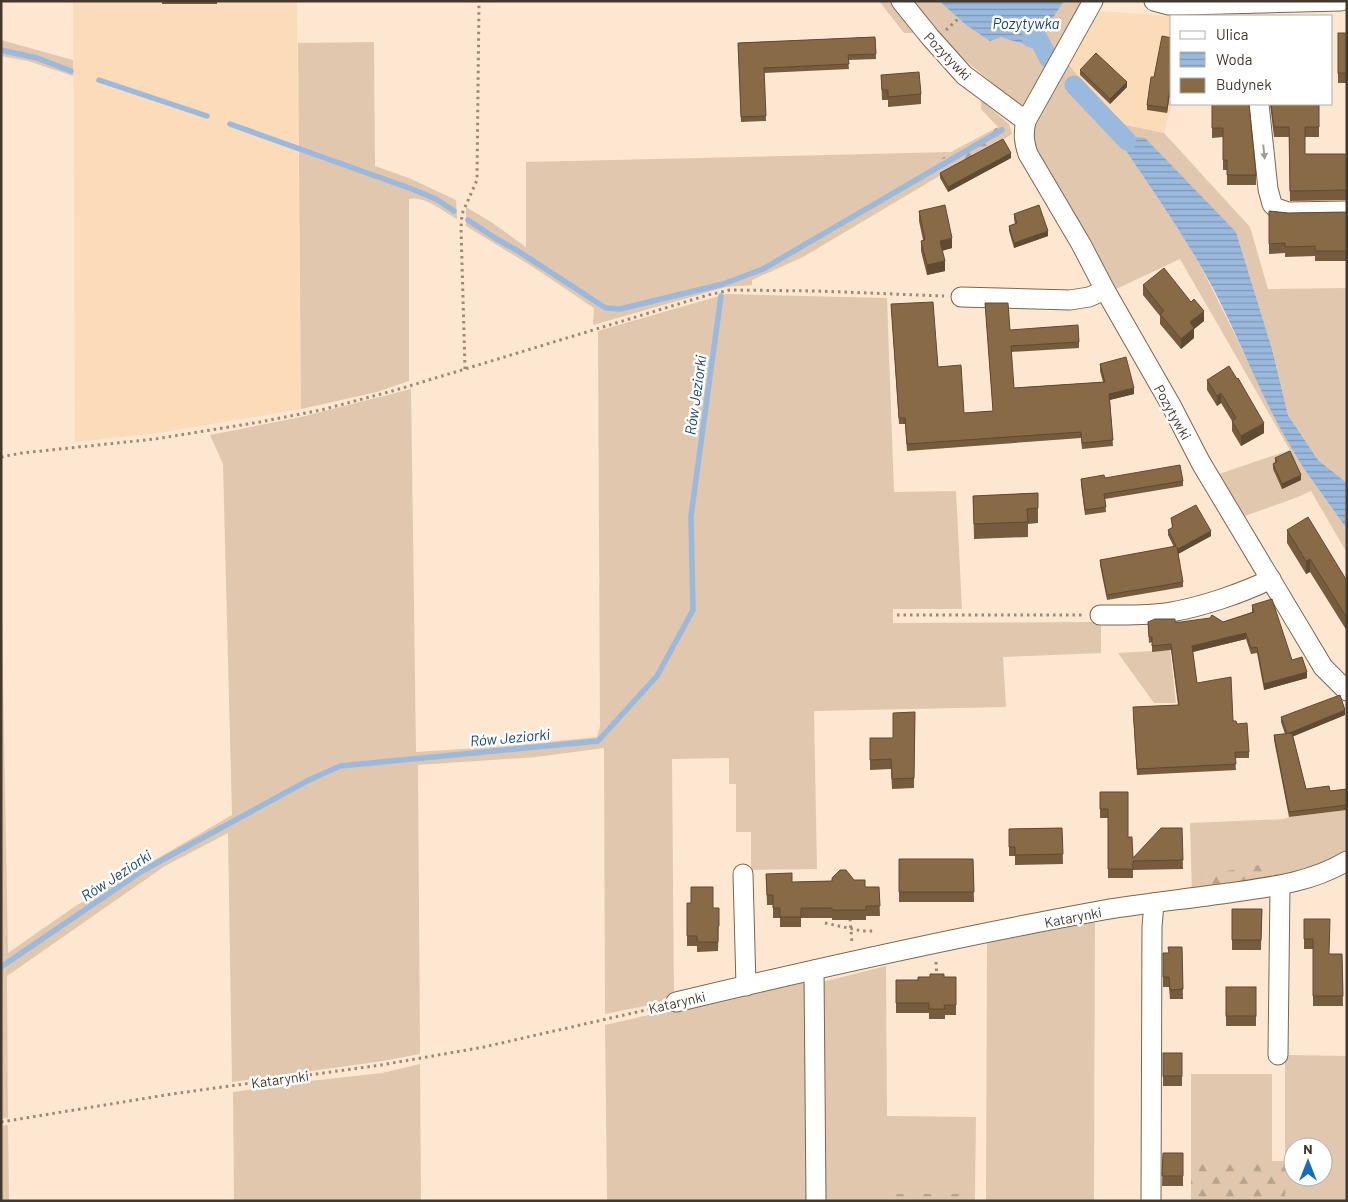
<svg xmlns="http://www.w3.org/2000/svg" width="1348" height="1202" viewBox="0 0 1348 1202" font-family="Barlow,sans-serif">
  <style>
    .built { fill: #fcdbb9 }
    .grass { fill: #e0c7ad; fill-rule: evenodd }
    .forest { fill: url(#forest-firs) }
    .water { fill: url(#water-rules) }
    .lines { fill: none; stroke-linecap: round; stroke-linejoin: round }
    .stream { stroke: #99b9de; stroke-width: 5.5 }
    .canal { stroke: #99b9de; stroke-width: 19 }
    .minor-casing { stroke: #7d654c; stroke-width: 21 }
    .path { stroke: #998979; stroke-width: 3; stroke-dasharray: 2.5 4; stroke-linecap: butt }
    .minor { stroke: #fff; stroke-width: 19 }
    .wall { fill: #765b3d }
    .shaded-wall { fill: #604a32 }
    .building { fill: #896a47; stroke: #604a32 }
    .oneway { fill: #a09c96 }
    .labels { text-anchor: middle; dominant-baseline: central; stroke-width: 5; stroke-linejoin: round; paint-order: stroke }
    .street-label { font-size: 14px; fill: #42382d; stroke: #fff }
    .water-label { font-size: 15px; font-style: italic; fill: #144472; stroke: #fff }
  </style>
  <defs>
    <pattern id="forest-firs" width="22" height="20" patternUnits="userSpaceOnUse" patternTransform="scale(1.25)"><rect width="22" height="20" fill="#e0c7ad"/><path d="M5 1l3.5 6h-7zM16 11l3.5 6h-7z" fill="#b7a38d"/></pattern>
    <pattern id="water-rules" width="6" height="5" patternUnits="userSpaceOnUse" patternTransform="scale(1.25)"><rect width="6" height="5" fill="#99b9de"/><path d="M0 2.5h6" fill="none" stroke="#7e97b4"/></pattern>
  </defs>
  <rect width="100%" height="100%" fill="#fde7d1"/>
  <g class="built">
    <path d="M73 1H297L301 409 158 433 75 442Z"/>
    <path d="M1098 11 1172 16V104L1164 133 1126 125 1092 94 1069 65Z"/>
  </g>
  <g class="grass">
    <path d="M879 1H892L916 33H904Z"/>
    <path d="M908 1H939L966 25 1023 44 1033 45 1037 47 1042 43 1049 23 1064 1H1083L1028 105H1023L1009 97 942 41Z"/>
    <path d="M1 40 73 60V76L28 61 1 56Z"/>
    <path d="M374 42 375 166 409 178 456 200 457 219C444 212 424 195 409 199V381L377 392 301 409 298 43Z"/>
    <path d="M1069 65 1092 94 1126 125 1164 133 1250 227 1268 289 1347 288V483L1318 460 1288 415 1272 349 1236 232 1202 198 1192 251C1235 328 1266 409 1314 483 1320 493 1345 522 1347 530 1348 537 1347 546 1347 553L1311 491 1298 497 1242 517 1219 474 1290 450 1180 259 1114 290 1036 152C1034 146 1032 140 1033 133 1036 114 1058 82 1069 65Z"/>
    <path d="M981 100 1009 124 1012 134 1004 139 998 127 981 109Z"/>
    <path d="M951 152 934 163 941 175 803 257 752 280V285L726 287 593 325 594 308 533 267 466 226V207L491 222 526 247V162Z"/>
    <path d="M726 294 887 298 894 492 956 491 962 609H893V623L1101 622V653L1003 657 1006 707 814 711 817 869 751 870V832H736V784H729V758L672 759 674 1000 605 1014 604 748 536 757 418 765 420 1054 383 1061 232 1082 228 833 165 866 7 976 8 1118 1 1119V568L8 953 74 907 232 815 223 464 210 435 301 417 411 389 416 752 494 747 597 737 600 727 598 331Z"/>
    <path d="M1170 650 1176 703H1154L1118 653Z"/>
    <path d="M1347 810V852L1339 858 1287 879 1206 875 1207 891 1192 893 1190 823 1285 819 1289 817Z"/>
    <path d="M1095 919 1094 1201H986L987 942Z"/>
    <path d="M886 966 887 1116 976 1117 975 1194H887V1201H823L822 982Z"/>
    <path d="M808 977 809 1201H607L605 1025 671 1010Z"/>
    <path d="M1285 1055 1347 1056V1201H1285ZM1293 1147H1323V1177H1293Z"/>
    <path d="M420 1064 421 1201H234L233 1092 310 1081 382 1073Z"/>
    <rect x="1191" y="1074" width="81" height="87"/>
    <path d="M8 1125 9 1201H1V1126Z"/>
  </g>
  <g class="forest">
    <path d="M998 127 1004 139 941 175 934 163 951 152Z"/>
    <path d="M1259 865 1268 868 1271 882 1207 891 1206 875Z"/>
    <path d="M1191 1161H1286L1285 1201H1191Z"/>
    <rect x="887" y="1194" width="88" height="7"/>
  </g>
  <g class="water">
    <path d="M939 1H1064C1055 15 1045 27 1043 43L1045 47 1042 53 1037 47 1033 45 1023 44 1001 37 990 41 966 25Z"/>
    <path d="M1135 137 1145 138 1236 232 1272 349 1288 415 1318 460 1347 483V529C1328 501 1307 476 1291 447 1261 397 1241 342 1214 290 1188 241 1156 195 1125 149L1127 141Z"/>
  </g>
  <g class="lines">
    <g class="stream">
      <path d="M1 50 37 58 71 71"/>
      <path d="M99 80 207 116"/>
      <path d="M230 124 412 189 436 199 454 211"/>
      <path d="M468 220 495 238 518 251 601 305 606 308 620 309 723 284 763 269 1002 130"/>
      <path d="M1 967 142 871 309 780 340 766 598 741 657 676 693 610 691 516 721 296"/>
    </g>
    <g class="canal">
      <path d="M1031 38 1039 40 1049 59"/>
      <path d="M1074 85 1127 141"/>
    </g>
    <defs>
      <g id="minor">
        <path d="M901 1 930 37 964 75 1026 121"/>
        <path d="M1093 1 1026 121C1023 134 1024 142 1028 154L1081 244 1105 290 1172 407 1201 463 1323 667 1347 691"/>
        <path d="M1154 1 1169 5H1186L1341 1"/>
        <path d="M1259 104 1268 189 1272 204 1276 208 1288 212 1347 211"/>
        <path d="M961 297 1070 300 1089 297 1105 290"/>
        <path d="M1100 615C1124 615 1147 616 1171 612 1201 607 1243 593 1271 579"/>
        <path d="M743 874 746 986"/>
        <path d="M814 970 816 1201"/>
        <path d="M676 1002C818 968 961 936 1104 910 1145 903 1187 899 1228 893 1269 887 1310 883 1347 861"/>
        <path d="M1278 1055 1280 886"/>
        <path d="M1151 1201 1152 927 1154 903"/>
      </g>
    </defs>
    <use href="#minor" class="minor-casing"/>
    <g class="path">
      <path d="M946 30 958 19"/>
      <path d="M465 369 461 228 462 214 477 180 479 1"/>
      <path d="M1 457 22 453 155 439 260 422 321 410 396 390 708 295 730 290 817 291 944 296"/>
      <path d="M897 615H1084"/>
      <path d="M850 919 852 943"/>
      <path d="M825 923 862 931H873"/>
      <path d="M936 962 937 978"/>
      <path d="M1 1122 172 1094 381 1065 484 1047 659 1007"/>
    </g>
    <use href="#minor" class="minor"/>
  </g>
  <g class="wall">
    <rect x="162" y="1" width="55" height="3"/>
    <rect x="1338" y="33" width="9" height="50"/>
    <path d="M875 37 876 59 848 60 849 69 764 73 766 121 741 122 738 43Z"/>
    <path d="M1172 38V88L1171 87 1167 113 1147 110V105L1154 77Z"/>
    <path d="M1080 70 1127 87 1110 104 1080 75Z"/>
    <path d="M881 75 921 94V104L888 107V100H882Z"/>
    <path d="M1212 104 1256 175V185H1227V170H1223V137L1212 138Z"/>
    <path d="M1270 104H1319V137H1305V154H1347V200L1290 201 1289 137H1274Z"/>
    <path d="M1011 158 948 192 940 178V173Z"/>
    <path d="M919 211 952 248 942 251 945 271 927 275 921 251V241L923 240 919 221Z"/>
    <path d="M1269 211 1288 213 1347 212V261H1315V256L1285 257V253L1269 254Z"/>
    <path d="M1014 214 1048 236 1014 248 1009 231V226L1015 224 1014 219Z"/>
    <path d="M1143 285 1204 321 1194 329V338L1181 349 1160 324V316L1143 295Z"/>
    <path d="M985 303 1010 330 1079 342V348L1011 352 1014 388 1103 382 1100 371V364L1134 394 1110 400 1113 446 1082 449 1081 438 907 451 905 424H899L891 304 938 367 964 413 993 411Z"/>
    <path d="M1207 380 1264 433 1241 446 1232 431V421L1221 403 1217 406 1207 390Z"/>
    <path d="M1275 458 1301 480 1282 489 1273 469V464L1275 462Z"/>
    <path d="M1105 478 1183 481V486L1105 499 1106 512 1085 515 1081 484V479Z"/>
    <path d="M1038 493V523L1028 524V537L974 539 973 496Z"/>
    <path d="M1171 518 1211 536 1178 554 1183 582V587L1107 600 1100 565V560L1174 547 1168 535V530L1172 528Z"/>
    <path d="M1287 530 1347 581V631L1310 572 1306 574 1287 543Z"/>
    <path d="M1252 605 1292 660 1307 678 1264 690 1257 653 1251 654 1246 639 1193 652 1197 683 1237 724 1249 752V758H1235L1236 770 1137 775 1133 713 1178 705 1171 650 1152 652V642L1149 643 1148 622H1223L1252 612Z"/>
    <path d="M915 712 914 788 892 789 891 769 870 770V738H893Z"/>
    <path d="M1345 715 1293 736 1306 789 1330 791 1347 789V810L1289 817 1274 740V735L1285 734 1281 722V717Z"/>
    <path d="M1100 792 1128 837 1133 858 1182 828 1183 869 1133 870V878H1108V818H1100Z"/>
    <path d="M1062 828 1063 864 1015 865V856H1009V829Z"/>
    <path d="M899 859H973L974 902H899Z"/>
    <path d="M766 874 792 882 832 881 854 880 865 887H879L880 916H866V920H832V918H801V927H780V918H773V905H767Z"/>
    <path d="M687 903 713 908H719L718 951 697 952V946H687Z"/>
    <path d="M1232 909H1262L1261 950H1232Z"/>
    <path d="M1304 919 1329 954H1342L1343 1006H1313V949H1304Z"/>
    <path d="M1182 947 1183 999H1170L1169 987H1163V953H1168Z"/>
    <path d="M944 977H956V1015H945V1019H929V1013H896V980H918Z"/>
    <rect x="1226" y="987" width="30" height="39"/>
    <rect x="1163" y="1053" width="19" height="33"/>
    <path d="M1163 1153H1183V1186H1162Z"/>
  </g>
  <g class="shaded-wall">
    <path d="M1127 82V87L1110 104V99Z"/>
    <path d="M1171 82V87L1167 113V108Z"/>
    <path d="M1011 153V158L948 192V187Z"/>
    <path d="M1048 231V236L1014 248V243Z"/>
    <path d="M952 238V248L940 251V241Z"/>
    <path d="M945 261V271L927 275V265Z"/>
    <path d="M1204 311V321L1194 329V338L1181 349V339L1190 322Z"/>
    <path d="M1134 388V394L1109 400V394Z"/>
    <path d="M1221 393V403L1217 406V396Z"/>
    <path d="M1264 423V433L1241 446V436Z"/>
    <path d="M1301 475V480L1282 489V484Z"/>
    <path d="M1211 531V536L1178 554V549Z"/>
    <path d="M1310 559V572L1306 574V561Z"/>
    <path d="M1246 633V639L1192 652V646Z"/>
    <path d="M1307 672V678L1264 690V684Z"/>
    <path d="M1345 710V715L1287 739V734Z"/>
  </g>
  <g class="building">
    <rect x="1338" y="33" width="9" height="40"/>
    <path d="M1162 36 1172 38V83L1171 82 1167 108 1147 105 1151 77H1154Z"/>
    <path d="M875 37 876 54 848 55 849 64 764 68 766 116 741 117 738 43Z"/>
    <path d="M1096 53 1127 82 1110 99 1080 70Z"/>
    <path d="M919 72 921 94 888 97V90H882L881 75Z"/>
    <path d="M1212 104H1249L1256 175H1227V160H1223V128H1212Z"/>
    <path d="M1271 104H1319V127H1305V154H1347V190L1290 191 1289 127H1274Z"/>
    <path d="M1003 139 1011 153 948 187 940 173Z"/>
    <path d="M945 205 952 238 940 241 945 261 927 265 921 241 925 240 919 211Z"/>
    <path d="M1039 205 1048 231 1014 243 1009 226 1017 223 1014 214Z"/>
    <path d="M1269 211 1288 213 1347 212V251H1315V246L1285 247V243L1269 244Z"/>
    <path d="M1164 268 1191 302 1194 299 1204 311 1190 322 1194 328 1181 339 1160 314 1164 311 1143 285Z"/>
    <path d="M933 302 938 367 961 365 964 413 993 411 985 303H1008L1010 330 1078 325 1079 342 1011 346 1014 388 1105 382 1100 364 1126 357 1134 388 1109 394 1113 440 1082 443 1081 432 907 444 905 418H899L891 304Z"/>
    <path d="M1229 366 1237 379 1238 378 1264 423 1241 436 1232 421 1236 418 1221 393 1217 396 1207 380Z"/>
    <path d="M1290 451 1301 475 1282 484 1273 464 1277 462 1275 458Z"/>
    <path d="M1180 465 1183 481 1104 494 1106 507 1085 510 1081 479 1104 475 1105 478Z"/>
    <path d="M1038 493V508L1027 509 1028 522 974 524 973 496Z"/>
    <path d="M1196 505 1211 531 1178 549 1177 547 1183 582 1107 595 1100 560 1176 546 1168 530 1173 527 1171 518Z"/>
    <path d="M1308 517 1347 581V618L1310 559 1306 561 1287 530Z"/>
    <path d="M1272 599 1292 660 1302 657 1307 672 1264 684 1257 647 1251 648 1246 633 1192 646 1197 683 1231 677 1233 721H1236L1237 724 1247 723 1249 752H1235L1236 764 1137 769 1133 707 1179 705 1171 644 1152 646V637H1149L1148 622 1155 619H1175V622H1181L1210 618 1212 615 1223 622 1254 612 1252 605Z"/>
    <path d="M1340 695 1345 710 1287 734 1281 717Z"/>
    <path d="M915 712 914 778 892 779 891 759 870 760V738H893V713Z"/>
    <path d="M1292 733 1306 789 1329 786 1330 791 1347 789V805L1289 812 1274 735Z"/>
    <path d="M1100 792H1128V837H1132L1133 858 1161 828H1182L1183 860 1133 861V869H1108V809H1100Z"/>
    <path d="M1062 828 1063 854 1015 855V847H1009V829Z"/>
    <path d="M899 859H973L974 892H899Z"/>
    <path d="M840 870H846L854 880H865V887H879L880 906H866V910H832V908H801V917H780V908H773V895H767L766 874 792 873V882L832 881V878Z"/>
    <path d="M691 887H713V908H719V926H718V942H697V936H687V903H691Z"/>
    <path d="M1232 909H1262L1261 940H1232Z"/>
    <path d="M1304 919H1330L1329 954H1342L1343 996H1313V939H1304Z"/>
    <path d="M1168 947H1182L1183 989 1170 990 1169 977H1163V953H1169Z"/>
    <path d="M930 974H944V977H956V1005H944L945 1009H929V1003H896V980H918V977H930Z"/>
    <rect x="1226" y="987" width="30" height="29"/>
    <rect x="1163" y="1053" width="19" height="23"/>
    <path d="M1163 1153H1183V1176H1162Z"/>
  </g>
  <defs><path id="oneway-solid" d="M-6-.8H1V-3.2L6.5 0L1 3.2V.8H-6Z" transform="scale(1.25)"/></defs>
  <use class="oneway" href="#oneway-solid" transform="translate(1264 152) rotate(84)"/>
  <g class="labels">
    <g class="street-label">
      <text transform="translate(948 56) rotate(46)">Pozytywki</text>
      <text transform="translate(1173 412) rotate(61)">Pozytywki</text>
      <text transform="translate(1073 917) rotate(-11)">Katarynki</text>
      <text transform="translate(677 1002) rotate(-13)">Katarynki</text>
      <text transform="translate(280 1079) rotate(-8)">Katarynki</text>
    </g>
    <g class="water-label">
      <text x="1026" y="23">Pozytywka</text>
      <text transform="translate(695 395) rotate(-82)">Rów Jeziorki</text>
      <text transform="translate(510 737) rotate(-5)">Rów Jeziorki</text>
      <text transform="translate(116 875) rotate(-33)">Rów Jeziorki</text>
    </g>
  </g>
  <rect width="1348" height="1202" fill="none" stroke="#42382d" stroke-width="5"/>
  <rect x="1170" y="15" width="162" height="90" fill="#ffffff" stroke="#b3afab"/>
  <rect x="1180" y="31" width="25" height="8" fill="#ffffff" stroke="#b3afab"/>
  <text x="1216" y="40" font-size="15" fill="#42382d">Ulica</text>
  <rect x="1180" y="52" width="25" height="15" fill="url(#water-rules)" stroke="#b3afab"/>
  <text x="1216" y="65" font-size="15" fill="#42382d">Woda</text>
  <rect x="1180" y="78" width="25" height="15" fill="#896a47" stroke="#b3afab"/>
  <text x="1216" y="90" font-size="15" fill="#42382d">Budynek</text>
  <g transform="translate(1308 1162)"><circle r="24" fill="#ffffff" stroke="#b3afab"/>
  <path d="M0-4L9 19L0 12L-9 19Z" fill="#156cba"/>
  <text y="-8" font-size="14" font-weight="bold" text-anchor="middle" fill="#42382d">N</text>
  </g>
</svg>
